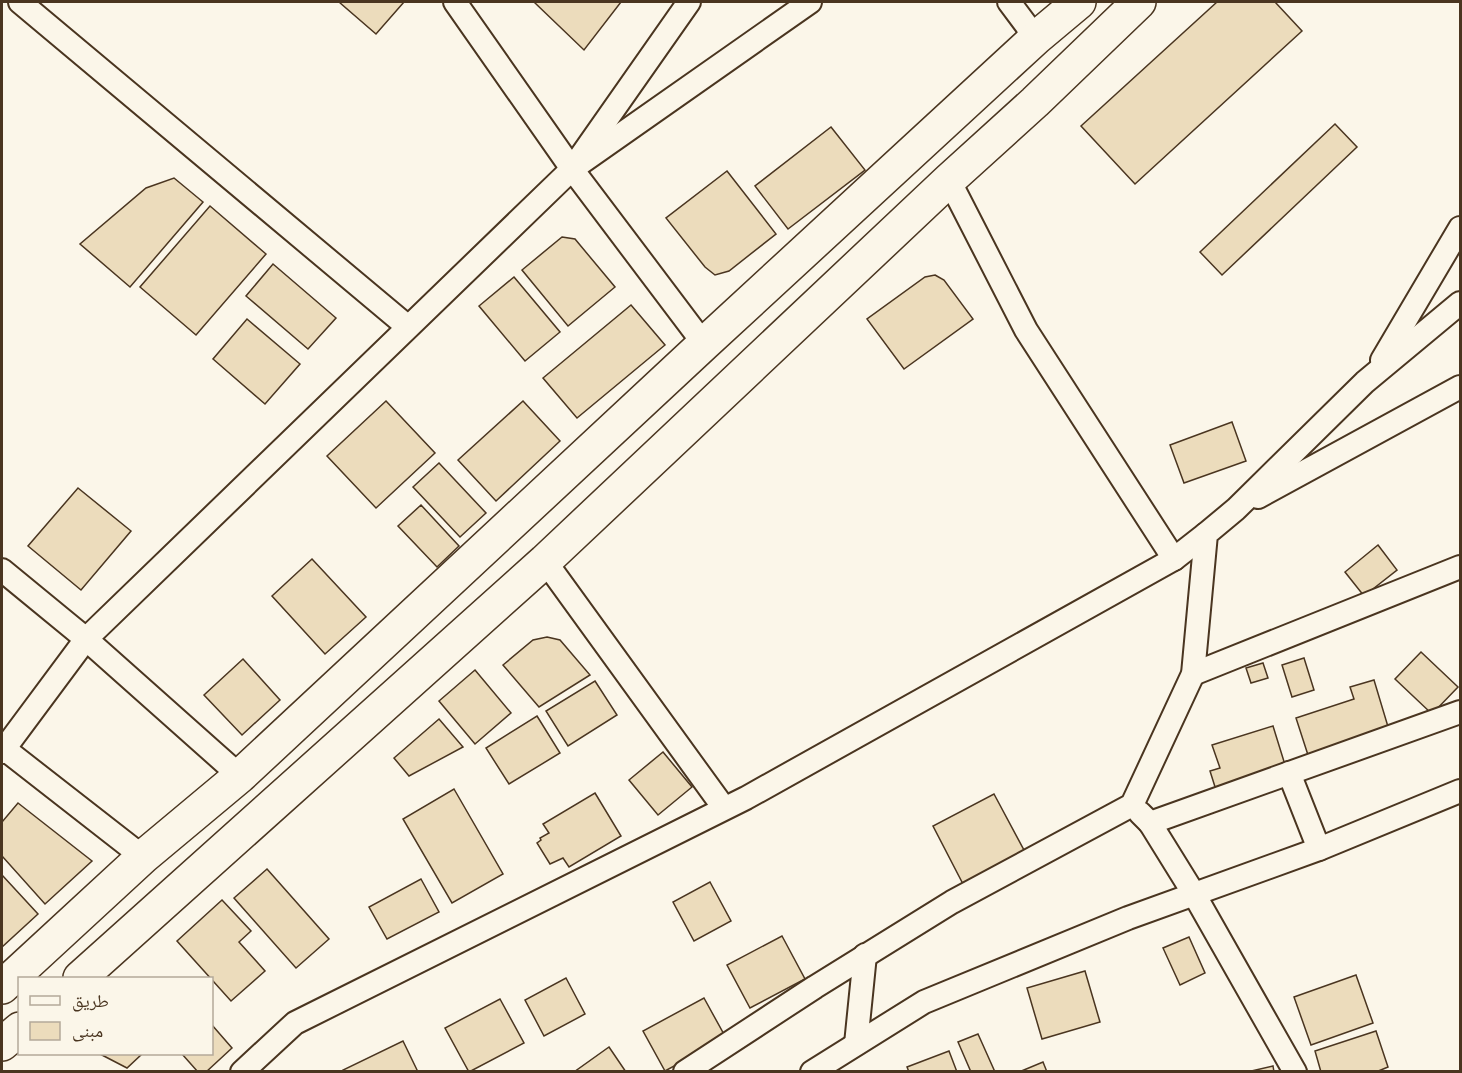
<svg xmlns="http://www.w3.org/2000/svg" width="1462" height="1073" viewBox="0 0 1462 1073" font-family="Merriweather,'Noto Naskh Arabic',serif">
  <style>
    .building { fill: #ecdcbc; stroke: #4a3520; stroke-width: 1.5 }
    .lines { fill: none; stroke-linecap: round; stroke-linejoin: round }
    .minor-casing { stroke: #4a3520; stroke-width: 26 }
    .primary-casing { stroke: #4a3520; stroke-width: 36 }
    .minor { stroke: #fbf6e9; stroke-width: 22 }
    .primary { stroke: #fbf6e9; stroke-width: 33 }
  </style>
  <rect width="100%" height="100%" fill="#fbf6e9"/>
  <g class="building">
    <path d="M339 2H404L376 34Z"/>
    <path d="M534 2H621L584 50Z"/>
    <path d="M1217 2H1275L1302 31 1135 184 1081 126Z"/>
    <path d="M1335 124 1357 147 1222 275 1200 252Z"/>
    <path d="M831 127 865 170 788 229 755 186Z"/>
    <path d="M727 171 776 234 729 271 715 275 705 267 666 218Z"/>
    <path d="M174 178 203 202 130 287 80 244 146 188Z"/>
    <path d="M210 206 266 254 196 335 140 287Z"/>
    <path d="M562 237 575 239 615 287 568 326 522 270Z"/>
    <path d="M273 264 336 318 308 349 246 296Z"/>
    <path d="M935 275 944 280 973 319 904 369 867 319 925 277Z"/>
    <path d="M514 277 560 332 525 361 479 306Z"/>
    <path d="M631 305 665 345 577 418 543 378Z"/>
    <path d="M247 319 300 364 265 404 213 359Z"/>
    <path d="M386 401 435 453 376 508 327 456Z"/>
    <path d="M523 401 560 441 496 501 458 460Z"/>
    <path d="M1232 422 1246 461 1184 483 1170 445Z"/>
    <path d="M439 463 486 513 460 537 413 487Z"/>
    <path d="M78 488 131 531 81 590 28 546Z"/>
    <path d="M421 505 459 546 437 567 398 526Z"/>
    <path d="M1378 545 1397 570 1364 596 1345 572Z"/>
    <path d="M312 559 366 617 325 654 272 596Z"/>
    <path d="M547 637 560 640 590 675 539 707 503 665 533 640Z"/>
    <path d="M1421 652 1458 687 1432 714 1395 679Z"/>
    <path d="M1304 658 1314 690 1292 697 1282 665Z"/>
    <path d="M243 659 280 700 242 735 204 695Z"/>
    <path d="M1263 663 1268 678 1251 683 1246 668Z"/>
    <path d="M475 670 511 713 475 744 439 701Z"/>
    <path d="M1374 680 1389 730 1308 755 1296 718 1354 699 1350 687Z"/>
    <path d="M595 681 617 715 568 746 546 711Z"/>
    <path d="M537 716 560 753 509 784 486 748Z"/>
    <path d="M439 719 463 747 409 776 394 758Z"/>
    <path d="M1273 726 1286 768 1216 790 1210 771 1220 768 1212 745Z"/>
    <path d="M663 752 692 787 658 815 629 780Z"/>
    <path d="M454 789 503 874 452 903 403 819Z"/>
    <path d="M595 793 621 836 569 867 563 858 550 864 537 843 541 840 540 838 549 833 543 824Z"/>
    <path d="M994 794 1025 852 963 884 933 826Z"/>
    <path d="M18 803 92 861 45 904 2 856V822Z"/>
    <path d="M267 869 329 939 296 968 234 898Z"/>
    <path d="M2 875 38 914 2 947Z"/>
    <path d="M421 879 439 912 387 939 369 907Z"/>
    <path d="M710 882 731 921 694 941 673 902Z"/>
    <path d="M222 900 251 931 239 942 265 971 231 1001 177 941Z"/>
    <path d="M782 936 805 979 750 1008 727 965Z"/>
    <path d="M1189 937 1205 973 1180 985 1163 948Z"/>
    <path d="M1085 971 1100 1022 1042 1039 1027 988Z"/>
    <path d="M1356 975 1373 1023 1311 1045 1294 997Z"/>
    <path d="M566 978 585 1014 544 1036 525 1000Z"/>
    <path d="M704 998 726 1038 665 1071 643 1031Z"/>
    <path d="M500 999 524 1043 469 1072 445 1028Z"/>
    <path d="M212 1025 232 1048 206 1072H198L182 1054H212Z"/>
    <path d="M1376 1031 1388 1067 1376 1072H1321L1315 1051Z"/>
    <path d="M978 1034 995 1072H971L958 1042Z"/>
    <path d="M403 1041 418 1072H344L343 1070Z"/>
    <path d="M609 1047 626 1072H574Z"/>
    <path d="M949 1051 957 1072H909L907 1067Z"/>
    <path d="M100 1054H142L127 1068Z"/>
    <path d="M1043 1062 1047 1072H1019Z"/>
    <path d="M1273 1066 1274 1072H1247Z"/>
  </g>
  <g class="lines">
    <defs>
      <g id="minor">
        <path d="M20 2 408 327"/>
        <path d="M455 2 572 169 704 344"/>
        <path d="M1009 2 1036 38"/>
        <path d="M581 156 689 2"/>
        <path d="M949 180 1026 330 1174 559"/>
        <path d="M1382 360 1460 228"/>
        <path d="M1258 497 1460 387"/>
        <path d="M545 561 724 808"/>
        <path d="M2 570 86 639 240 776"/>
        <path d="M1193 674 1460 567"/>
        <path d="M2 747 143 857"/>
        <path d="M2 752 86 639 572 169 810 2"/>
        <path d="M1289 773 1319 849"/>
        <path d="M1140 813 1150 823 1194 894 1295 1072"/>
        <path d="M1150 823 1460 712"/>
        <path d="M856 1044 865 955"/>
        <path d="M242 1072 295 1023 746 798 1174 559 1206 534"/>
        <path d="M685 1072 815 987 952 902 1132 805 1193 674 1206 534 1236 509 1365 382 1460 303"/>
        <path d="M812 1072 924 1002 1128 918 1319 849 1460 791"/>
      </g>
      <g id="primary">
        <path d="M80 978 545 561 949 180 1035 102 1139 2"/>
        <path d="M2 987 143 857 240 776 704 344 1036 38 1079 2"/>
        <path d="M2 1044 20 1029"/>
      </g>
    </defs>
    <use href="#minor" class="minor-casing"/>
    <use href="#primary" class="primary-casing"/>
    <use href="#minor" class="minor"/>
    <use href="#primary" class="primary"/>
  </g>
  <rect width="1462" height="1073" fill="none" stroke="#4a3520" stroke-width="6"/>
  <rect x="18" y="977" width="195" height="78" fill="#fbf6e9" stroke="#b4a999" stroke-width="1.5"/>
  <rect x="30" y="996" width="30" height="9" fill="#fbf6e9" stroke="#b4a999" stroke-width="1.5"/>
  <text x="72" y="1007" font-size="18" fill="#4a3520">طريق</text>
  <rect x="30" y="1022" width="30" height="18" fill="#ecdcbc" stroke="#b4a999" stroke-width="1.5"/>
  <text x="72" y="1037" font-size="18" fill="#4a3520">مبنى</text>
</svg>
